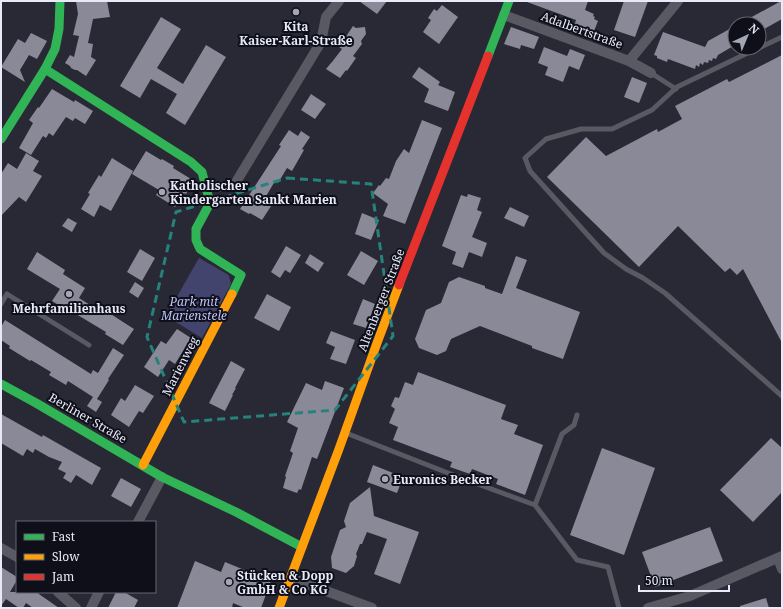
<svg xmlns="http://www.w3.org/2000/svg" width="783" height="609" viewBox="0 0 783 609" font-family="'Noto Serif',serif">
  <style>
    .green { fill: #43446e }
    .building { fill: #898997 }
    .lines { fill: none; stroke-linecap: round; stroke-linejoin: round }
    .lane { stroke: #595963; stroke-width: 5 }
    .street { stroke: #595963; stroke-width: 10 }
    .fast { stroke: #30b455; stroke-width: 9 }
    .slow { stroke: #ff9f0a; stroke-width: 9 }
    .jam { stroke: #e5322d; stroke-width: 9 }
    .marked { fill: none; stroke: #25827c; stroke-width: 3; stroke-dasharray: 8 5; stroke-linejoin: round }
    .poi-dot { fill: #a5a6b5; stroke: #0e0f19; stroke-width: 1.5 }
    .labels { text-anchor: middle; dominant-baseline: central; stroke-width: 4; stroke-linejoin: round; paint-order: stroke }
    .poi-label { font-size: 12px; font-weight: bold; fill: #e8eaf9; stroke: #0e0f19; text-anchor: start }
    .street-label { font-size: 12px; fill: #e8eaf9; stroke: #0e0f19 }
    .park-label { font-size: 12px; font-style: italic; fill: #bfc2f8; stroke: #0e0f19 }
  </style>
  <rect width="100%" height="100%" fill="#292936"/>
  <path class="green" d="M199 258 227 274 229 276 231 284 202 338 166 316Z"/>
  <g class="building">
    <path d="M76 1H107L110 17 93 19 88 43 93 44 91 57 96 60 86 76 77 70H75L71 68 70 66 65 63 70 55 74 57 79 36 73 35 78 14Z"/>
    <path d="M359 1H387L377 14Z"/>
    <path d="M527 1H588L585 10 594 14 593 16 595 17 594 19 598 21 592 36 587 34 584 36 583 32 573 29 576 20 527 2Z"/>
    <path d="M624 1H648L635 37 614 30Z"/>
    <path d="M781 1H782V19L759 32V24H739Z"/>
    <path d="M442 5 458 17 439 44 423 32 431 20 428 18 434 9 437 11Z"/>
    <path d="M161 17 181 29 157 68 183 84 206 45 226 57 185 125 166 113 177 94 151 79 140 98 120 86Z"/>
    <path d="M353 26 356 28 365 27 366 34 361 41 362 44 353 56 356 58 347 71 346 70 340 78 326 69 331 63 332 62 342 49 339 47Z"/>
    <path d="M735 26V45L718 55 716 59 713 58 712 61 709 60 708 63 704 62 703 65 700 63 699 67 696 65 695 69 668 59 667 62 657 58V56L654 55 663 32 705 47 708 41Z"/>
    <path d="M511 27 539 37 534 49 521 45 520 49 504 44Z"/>
    <path d="M31 33 47 41 37 59 29 55 20 70 25 82 1 67 18 39 25 43Z"/>
    <path d="M544 47 567 56 570 49 585 55 579 70 569 66 563 82 545 75 548 67 538 63Z"/>
    <path d="M782 55V343L743 269 737 275 730 268 725 272 678 226 639 267 547 177 586 137 606 156 657 129 658 132 682 119 675 106 727 79 729 82Z"/>
    <path d="M419 67 440 82 438 85 455 92 448 111 424 102 429 89 412 77Z"/>
    <path d="M632 77 647 83 639 103 624 97Z"/>
    <path d="M52 89 74 102 75 100 93 111 85 124 75 118 73 121 66 117 53 136 49 133 46 138 43 136 31 155 19 148 33 123 29 120 38 107 39 108Z"/>
    <path d="M311 94 326 104 315 119 301 110Z"/>
    <path d="M422 120 442 128 405 224 383 216 388 204 373 193 379 185 380 186 386 178 389 179 396 161 404 149 409 153Z"/>
    <path d="M289 130 298 136 301 131 310 137 302 149 304 150 292 171 287 168 278 183 275 181 265 198 273 203 262 220 250 213 249 214 240 209 281 146 279 145Z"/>
    <path d="M146 151 161 160 162 159 174 166 173 168 191 179 188 184 190 186 186 194 184 193 175 207 156 195 159 190 132 174Z"/>
    <path d="M26 153 39 161 33 171 42 176 26 202 19 197 1 216V174L8 163 17 169Z"/>
    <path d="M112 158 133 171 111 211 100 205 94 217 81 209 90 194 88 193 99 175 101 177Z"/>
    <path d="M468 194 481 198 477 210 482 212 472 237 487 243 482 257 469 252 463 268 452 264 456 252 442 246 461 195 467 197Z"/>
    <path d="M510 207 529 216 524 227 504 218Z"/>
    <path d="M362 213 379 220 371 240 355 234Z"/>
    <path d="M68 218 77 223 72 232 62 226Z"/>
    <path d="M286 246 301 255 290 273 285 270 280 278 271 272Z"/>
    <path d="M140 249 155 258 142 281 127 272Z"/>
    <path d="M361 251 378 261 364 285 347 275Z"/>
    <path d="M37 252 65 270 63 274 85 288 79 298 104 314 106 311 134 329 123 345 105 334 106 332 71 311 70 312 52 301 60 289 27 269Z"/>
    <path d="M310 254 324 263 318 272 305 263Z"/>
    <path d="M516 256 527 260 516 288 580 312 563 359 532 348V346L480 326 451 339 446 351 437 355 419 348 415 339 426 310 441 303 449 282 459 277 485 286V288L502 294Z"/>
    <path d="M135 282 144 288 138 298 129 292Z"/>
    <path d="M267 294 291 307 279 331 254 318Z"/>
    <path d="M363 299 375 304 366 328 353 324Z"/>
    <path d="M5 320 91 374 93 370 98 373 113 348 124 355 108 379 109 380 97 399 102 402 96 412 87 406 93 397 68 381 66 385 49 375 51 372 31 360 30 361 9 348 10 346 1 340V327Z"/>
    <path d="M177 329 191 338 175 364 169 360 158 377 144 367 161 341 166 344Z"/>
    <path d="M331 331 355 340 346 364 330 359 335 347 326 343Z"/>
    <path d="M231 361 245 369 235 388H236L232 395H233L225 411 209 403Z"/>
    <path d="M418 372 506 405 501 419 518 425 514 434 543 445 525 495 496 484 498 479 472 469 470 474 450 467 452 462 393 440 398 427 389 423 395 409 391 406 395 397 399 398 405 382 413 385Z"/>
    <path d="M325 381 344 388 317 459 312 457 301 490 299 489 297 493 283 488 286 477 285 476 293 453 290 451 298 428 287 422 306 383 322 390Z"/>
    <path d="M135 385 154 396 143 413 139 411 129 427 111 415 121 398 125 401Z"/>
    <path d="M1 414 42 437 43 435 101 468 92 485 76 475 71 483 63 478 66 473 58 469 62 462 49 457 35 449 33 453 27 449 23 456 1 443Z"/>
    <path d="M771 438 782 448V492L753 522 720 490Z"/>
    <path d="M602 448 655 468 624 555 570 535Z"/>
    <path d="M373 465 403 477 397 493 367 482Z"/>
    <path d="M121 478 141 489 131 507 111 496Z"/>
    <path d="M370 487 374 516 419 532 400 584 374 574 387 539 367 532 362 544H360L356 554 357 556 354 566 346 573 332 568 331 557 340 530 346 527 344 521 350 503Z"/>
    <path d="M710 527 723 561 655 587 642 552Z"/>
    <path d="M195 561 221 572 225 562 271 581 261 608H245L233 603 232 608H177Z"/>
    <path d="M1 567 17 577V580L10 592H36L59 608H33L26 603 23 608H19L6 599 1 606Z"/>
    <path d="M116 592H124L138 600 134 608H108Z"/>
    <path d="M766 598 769 608H740V606Z"/>
  </g>
  <g class="lines">
    <g class="lane">
      <path d="M758 48 677 87 652 110 612 129H581L546 139 525 158 530 171 604 253 626 269 643 278 665 293 782 396"/>
      <path d="M759 48 782 37"/>
      <path d="M651 73 676 89"/>
      <path d="M1 304 7 294 89 345"/>
      <path d="M346 433 448 473 535 505 562 434 574 425 577 415"/>
      <path d="M535 505 577 560 608 567 619 608"/>
    </g>
    <g class="street">
      <path d="M504 15 629 61 651 73"/>
      <path d="M629 61 678 1"/>
      <path d="M206 186 233 187 321 42 326 17 339 1"/>
      <path d="M138 522 162 477"/>
      <path d="M1 548 17 557"/>
      <path d="M778 558 782 569"/>
      <path d="M291 578 372 608"/>
      <path d="M58 592 76 608"/>
      <path d="M91 608 99 592"/>
      <path d="M648 608 690 596 782 556"/>
    </g>
    <g class="fast">
      <path d="M488 56 509 1"/>
      <path d="M45 69 191 162 202 172 210 203 196 229V240L200 249 241 275 232 294"/>
      <path d="M1 139 45 69 55 49 59 29 60 1"/>
      <path d="M1 384 36 403 162 477 236 512 302 547"/>
    </g>
    <g class="slow">
      <path d="M143 465 232 294"/>
      <path d="M279 608 339 449 377 343 399 285"/>
    </g>
    <path class="jam" d="M399 285 488 56"/>
  </g>
  <path class="marked" d="M287 178 371 184 393 336 335 410 184 422 147 337 176 212Z"/>
  <g class="poi-dot">
    <circle cx="296" cy="12" r="4"/>
    <circle cx="162" cy="192" r="4"/>
    <circle cx="69" cy="294" r="4"/>
    <circle cx="385" cy="479" r="4"/>
    <circle cx="229" cy="582" r="4"/>
  </g>
  <g class="labels">
    <g class="poi-label">
      <text x="296" y="26" text-anchor="middle">Kita<tspan x="296" dy="14">Kaiser-Karl-Straße</tspan></text>
      <text x="170" y="185">Katholischer<tspan x="170" dy="14">Kindergarten Sankt Marien</tspan></text>
      <text x="69" y="308" text-anchor="middle">Mehrfamilienhaus</text>
      <text x="393" y="479">Euronics Becker</text>
      <text x="237" y="575">Stücken &amp; Dopp<tspan x="237" dy="14">GmbH &amp; Co KG</tspan></text>
    </g>
    <g class="street-label">
      <text transform="translate(582 30) rotate(20)">Adalbertstraße</text>
      <text transform="translate(381 300) rotate(-69)">Altenberger Straße</text>
      <text transform="translate(180 366) rotate(-63)">Marienweg</text>
      <text transform="translate(88 418) rotate(30)">Berliner Straße</text>
    </g>
    <g class="park-label">
      <text x="194" y="301">Park mit<tspan x="194" dy="14">Marienstele</tspan></text>
    </g>
  </g>
  <rect width="783" height="609" fill="none" stroke="#e8eaf9" stroke-width="4"/>
  <rect x="16" y="521" width="140" height="72" fill="#0e0f19" stroke="#656773"/>
  <rect x="24" y="534" width="20" height="6" fill="#30b455" stroke="#656773"/>
  <text x="52" y="541" font-size="12" fill="#e8eaf9">Fast</text>
  <rect x="24" y="554" width="20" height="6" fill="#ff9f0a" stroke="#656773"/>
  <text x="52" y="561" font-size="12" fill="#e8eaf9">Slow</text>
  <rect x="24" y="574" width="20" height="6" fill="#e5322d" stroke="#656773"/>
  <text x="52" y="581" font-size="12" fill="#e8eaf9">Jam</text>
  <g transform="translate(747 36) rotate(44)"><circle r="19" fill="#0e0f19" stroke="#656773"/>
  <path d="M0-3L7 15L0 10L-7 15Z" fill="#a5a6b5"/>
  <text y="-6" font-size="11" font-weight="bold" text-anchor="middle" fill="#e8eaf9">N</text>
  </g>
  <path d="M639 585v6h90v-6" fill="none" stroke="#e8eaf9" stroke-width="2"/>
  <text x="645" y="585" font-size="12" fill="#e8eaf9" stroke="#0e0f19" stroke-width="3" paint-order="stroke">50 m</text>
</svg>
